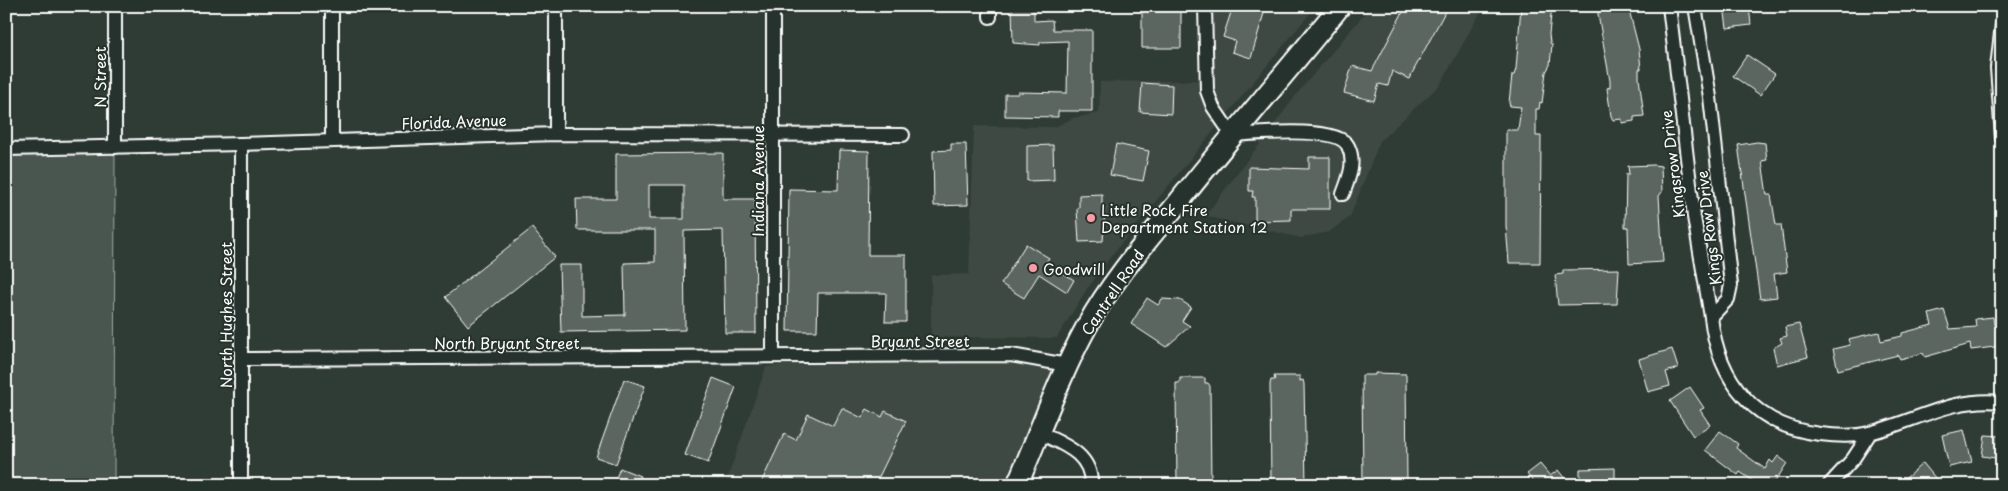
<svg xmlns="http://www.w3.org/2000/svg" width="2008" height="491" viewBox="0 0 2008 491" font-family="'Playpen Sans',sans-serif">
  <style>
    .built { fill: #3c4842 }
    .green { fill: #4a544f; stroke: #a4aaa7 }
    .building { fill: #5b6661; stroke: #fff; fill-rule: evenodd }
    .lines { fill: none; stroke-linecap: round; stroke-linejoin: round }
    .street-casing { stroke: #fff; stroke-width: 16 }
    .primary-casing { stroke: #fff; stroke-width: 24 }
    .street { stroke: #26332d; stroke-width: 12 }
    .primary { stroke: #26332d; stroke-width: 20 }
    .poi-dot { fill: #ff9aa2; stroke: #26332d; stroke-width: 2 }
    .labels { text-anchor: middle; dominant-baseline: central; stroke-width: 4; stroke-linejoin: round; paint-order: stroke }
    .street-label { font-size: 15px; fill: #fff; stroke: #26332d }
    .poi-label { font-size: 15px; fill: #fff; stroke: #26332d; text-anchor: start }
  </style>
  <rect width="100%" height="100%" fill="#2f3b35"/>
  <filter id="ink" filterUnits="userSpaceOnUse"><feTurbulence type="fractalNoise" baseFrequency=".02" numOctaves="2"/><feDisplacementMap in="SourceGraphic" scale="10" xChannelSelector="R" yChannelSelector="G"/><feConvolveMatrix kernelMatrix="1 2 1 2 8 2 1 2 1" color-interpolation-filters="sRGB"/></filter>
  <g filter="url(#ink)">
    <g class="built">
      <path d="M1213 6H1316L1111 256 1085 292 1057 338 931 337V275L969 274 974 126 1055 127 1073 118 1099 113 1100 82 1214 80Z"/>
      <path d="M1371 6H1484L1440 85 1380 141 1350 217 1329 232 1301 238 1205 216 1300 90Z"/>
      <path d="M1011 355 1067 365 1017 485H725L766 367 861 356Z"/>
    </g>
    <path class="green" d="M115 147 114 485H6V149Z"/>
    <g class="building">
      <path d="M1012 6H1034V21L1052 20 1053 30H1092V111H1058V117L1005 116V94H1018V92L1067 93 1068 41 1040 42V45L1013 43Z"/>
      <rect x="1142" y="6" width="39" height="42"/>
      <path d="M1233 6H1266L1251 58 1232 52 1235 41 1223 37Z"/>
      <path d="M1406 6H1438L1446 10 1409 79 1392 71 1388 86 1379 84 1374 101 1344 93 1352 66 1372 71Z"/>
      <path d="M1521 6H1552L1549 34 1550 43 1552 44 1550 65 1546 72 1542 103 1540 102 1539 109H1536V136H1541L1540 263H1509L1506 226V130H1518L1521 107 1510 106 1509 103 1512 75H1514L1516 69Z"/>
      <path d="M1628 6 1639 49 1641 69H1639V78L1644 116 1634 117V121L1622 123V119L1613 120 1611 116 1607 88 1610 87V81L1598 14 1599 7Z"/>
      <path d="M1724 6H1749L1751 25 1727 28Z"/>
      <path d="M1747 55 1775 74 1760 95 1733 76Z"/>
      <path d="M1142 83 1172 85 1171 114 1140 112Z"/>
      <path d="M1757 142 1765 143 1767 160 1762 161 1767 195H1771L1776 225H1781L1787 272 1774 274 1777 297 1760 299 1738 145Z"/>
      <path d="M951 144H966L968 205 934 206 933 151 951 150Z"/>
      <path d="M1116 144 1149 151 1143 181 1110 175Z"/>
      <path d="M1053 145 1054 180 1027 181V146Z"/>
      <path d="M839 150 869 151 868 255H906V322H885L886 293H818L817 331H787L789 189 838 190Z"/>
      <path d="M723 153V199H755L756 333H725L723 230 684 231 685 330 561 332 559 265H582V316L625 315 624 263 655 262V230H577L576 199H616V154ZM649 185H684V219H649Z"/>
      <path d="M1309 157H1330V209H1291V220L1255 221V197H1252L1253 191H1249V167L1309 169Z"/>
      <path d="M1654 165 1661 166 1662 192 1659 196 1663 262 1629 264 1628 227H1625L1626 174H1629L1628 166Z"/>
      <path d="M1102 194V208L1105 207 1103 241 1079 242 1077 209 1079 207V195Z"/>
      <path d="M532 228 555 257 468 326 445 297Z"/>
      <path d="M1026 244 1049 258 1046 262 1074 280 1067 292 1039 274 1024 298 1001 284Z"/>
      <path d="M1619 269 1617 304 1558 305 1555 275 1563 274V270Z"/>
      <path d="M1147 298 1158 305 1162 299 1180 300 1191 307 1182 321 1190 326 1166 347 1131 324Z"/>
      <path d="M1944 310 1950 329 1976 327 1975 319 1993 317 1994 325 2002 324V346L1971 350 1970 344 1925 357 1923 353 1900 359 1898 355 1838 370 1833 349 1850 345 1848 339 1879 332 1881 341 1902 336V333L1932 325 1929 314Z"/>
      <path d="M1799 324 1808 357 1777 365 1773 348 1782 343 1780 338 1787 336 1785 327Z"/>
      <path d="M1672 349 1678 368 1666 372 1670 386 1648 392 1639 359Z"/>
      <path d="M1375 373 1406 374 1407 484 1363 485 1362 375H1375Z"/>
      <path d="M1274 376H1300V381L1303 380 1304 384 1306 485H1271L1270 384 1271 380H1275Z"/>
      <path d="M713 378 736 387 708 463 685 455Z"/>
      <path d="M1180 378H1205V383H1208L1210 386 1211 485H1177L1176 386V383H1180Z"/>
      <path d="M624 379 645 386 616 464 596 457Z"/>
      <path d="M1690 387 1704 408 1700 410 1710 425 1693 436 1670 401Z"/>
      <path d="M842 408 862 418 867 409 882 417 885 411 906 421 875 485H760L784 434 796 440 808 414 833 426Z"/>
      <path d="M1964 430 1972 462 1949 467 1942 435Z"/>
      <path d="M1720 431 1738 444 1736 448 1765 469 1770 460 1773 463 1778 456 1787 463 1773 485H1759L1740 472 1738 475 1705 450Z"/>
      <path d="M1985 435 2002 436V459L1982 456Z"/>
      <path d="M1923 463 1941 485H1898Z"/>
      <path d="M1540 464 1550 476 1558 470 1570 485H1536L1527 474Z"/>
      <path d="M620 468 640 476 637 485H613Z"/>
      <path d="M1615 468V485H1580V469Z"/>
    </g>
    <g class="lines">
      <defs>
        <g id="street">
          <path d="M332 6V140"/>
          <path d="M556 6V134"/>
          <path d="M1205 6 1207 91 1213 107 1232 135C1254 134 1338 125 1348 146 1356 162 1349 178 1343 194"/>
          <path d="M1669 6 1694 217 1711 317"/>
          <path d="M1695 6 1710 97 1731 285 1728 299 1711 317C1718 380 1755 427 1820 434 1836 436 1854 437 1869 433 1914 422 1954 396 2002 402"/>
          <path d="M990 17V6"/>
          <path d="M2002 24 1997 68 2002 138"/>
          <path d="M241 144V485"/>
          <path d="M115 147V6"/>
          <path d="M6 149 241 144 556 134 903 135"/>
          <path d="M773 356V6"/>
          <path d="M241 359 1011 355 1067 365"/>
          <path d="M1038 432C1062 444 1092 453 1091 485"/>
          <path d="M1829 485 1853 459 1870 433"/>
        </g>
        <path id="primary" d="M1017 485C1040 432 1059 377 1087 326 1111 282 1145 243 1177 204 1230 137 1286 73 1340 6"/>
      </defs>
      <use href="#street" class="street-casing"/>
      <use href="#primary" class="primary-casing"/>
      <use href="#street" class="street"/>
      <use href="#primary" class="primary"/>
    </g>
  </g>
  <g class="poi-dot">
    <circle cx="1091" cy="218" r="5"/>
    <circle cx="1033" cy="268" r="5"/>
  </g>
  <g class="labels">
    <g class="street-label">
      <text transform="translate(99 77) rotate(-90)">N Street</text>
      <text transform="translate(454 121) rotate(-2)">Florida Avenue</text>
      <text transform="translate(1672 164) rotate(-97)">Kingsrow Drive</text>
      <text transform="translate(757 181) rotate(-90)">Indiana Avenue</text>
      <text transform="translate(1708 228) rotate(-97)">Kings Row Drive</text>
      <text transform="translate(1112 292) rotate(-56)">Cantrell Road</text>
      <text transform="translate(225 315) rotate(-90)">North Hughes Street</text>
      <text x="920" y="340">Bryant Street</text>
      <text x="507" y="342">North Bryant Street</text>
    </g>
    <g class="poi-label">
      <text x="1101" y="209">Little Rock Fire<tspan x="1101" dy="17">Department Station 12</tspan></text>
      <text x="1043" y="268">Goodwill</text>
    </g>
  </g>
  <rect width="2008" height="491" fill="none" stroke="#26332d" stroke-width="25"/>
  <rect x="12" y="12" width="1983" height="466" fill="none" stroke="#fff" stroke-width="2" filter="url(#ink)"/>
</svg>
